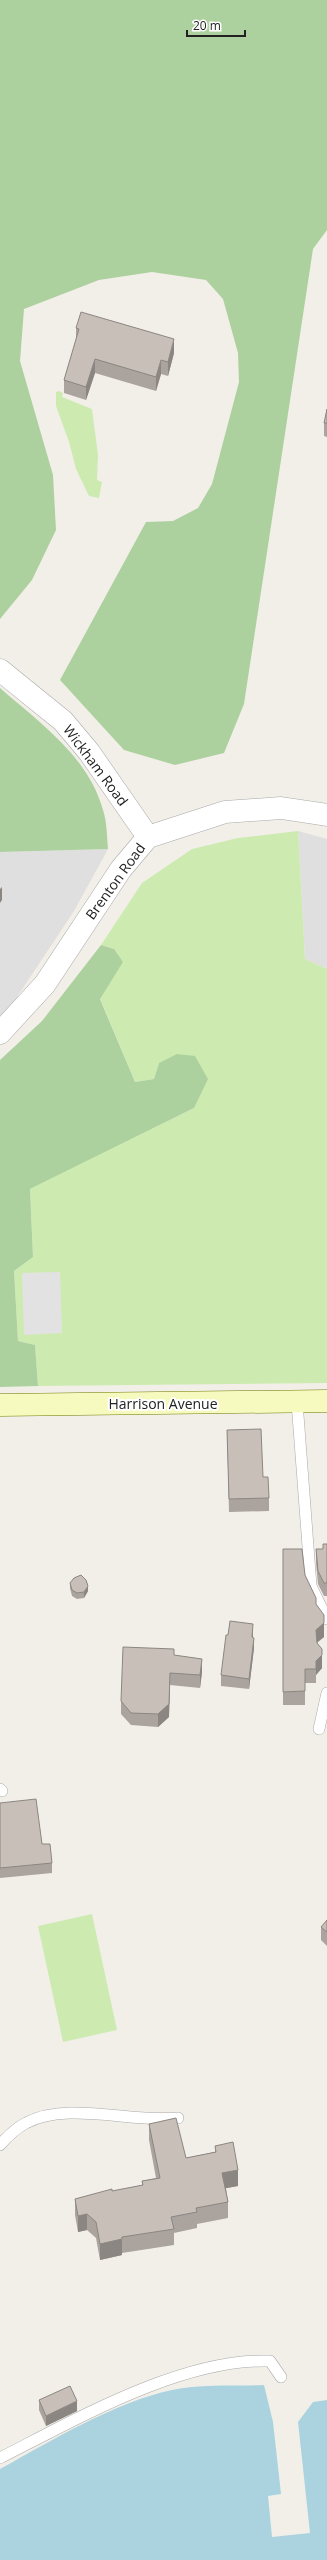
<svg xmlns="http://www.w3.org/2000/svg" width="327" height="2560" viewBox="0 0 327 2560" font-family="'Open Sans',sans-serif">
  <style>
    .residential { fill: #e0dfdf }
    .grass { fill: #cdebb0 }
    .forest { fill: #add19e }
    .parking { fill: #e2e2e2 }
    .water { fill: #aad3df }
    .lines { fill: none; stroke-linecap: round; stroke-linejoin: round }
    .service-casing { stroke: #a9a9a9; stroke-width: 12 }
    .tertiary-casing { stroke: #a9a9a9; stroke-width: 23 }
    .secondary-casing { stroke: #707d05; stroke-width: 23 }
    .service { stroke: #fff; stroke-width: 11 }
    .tertiary { stroke: #fff; stroke-width: 22 }
    .secondary { stroke: #f7fabf; stroke-width: 22 }
    .wall { fill: #aba49e }
    .shaded-wall { fill: #8b8681 }
    .building { fill: #c7bfb8; stroke: #8b8681 }
    .labels { text-anchor: middle; dominant-baseline: central; stroke-width: 4; stroke-linejoin: round; paint-order: stroke }
    .street-label { font-size: 14px; fill: #222; stroke: #fff }
  </style>
  <rect width="100%" height="100%" fill="#f2efe9"/>
  <g class="residential">
    <path d="M298 831 327 839V969L305 959Z"/>
    <path d="M108 849 74 911 13 1003 0 1016V852Z"/>
  </g>
  <g class="grass">
    <path d="M59 391 63 393 62 397 92 409 98 455 97 480 102 482 99 498 89 496 76 469 69 442 56 406V392Z"/>
    <path d="M298 831 305 959 327 969V1383L38 1386 35 1345 18 1341 14 1271 33 1257 30 1189 194 1108 159 1063 154 1079 135 1082 100 998 114 949 101 945 142 883 192 849 238 838Z"/>
    <path d="M92 1914 117 2030 63 2042 38 1926Z"/>
  </g>
  <g class="forest">
    <path d="M0 0H327V230L313 249 244 704 224 753 175 765 124 750 60 680 146 522 173 521 198 508 212 484 239 382 238 353 223 299 206 280 152 272 99 280 24 309 20 361 53 475 56 530 32 580 0 619Z"/>
    <path d="M0 688C40 723 88 756 103 810 107 822 107 837 108 849L0 852Z"/>
    <path d="M101 945 114 949 123 962 100 999 135 1082 154 1079 159 1063 177 1054 195 1056 208 1079 194 1108 30 1189 33 1257 14 1271 18 1341 35 1345 38 1386 0 1387V1060L42 1021Z"/>
  </g>
  <path class="parking" d="M60 1272 62 1333 24 1335 22 1273Z"/>
  <path class="water" d="M264 2385 273 2422 281 2494 268 2496 272 2537 310 2533 298 2422 313 2402 327 2400V2560H0V2469C51 2441 115 2402 172 2390 200 2384 235 2386 264 2385Z"/>
  <g class="lines">
    <defs>
      <g id="service">
        <path d="M297 1402 311 1586 327 1619"/>
        <path d="M319 1729 327 1693"/>
        <path d="M0 1789 2 1791"/>
        <path d="M0 2145C7 2137 16 2128 26 2123 67 2101 132 2123 178 2118"/>
        <path d="M0 2458C77 2419 182 2358 270 2361L281 2377"/>
      </g>
      <g id="tertiary">
        <path d="M0 670 63 721 89 752 148 837"/>
        <path d="M0 1033 45 984 121 869 148 837 225 812 281 808 327 815"/>
      </g>
      <path id="secondary" d="M0 1405 327 1401"/>
    </defs>
    <use href="#service" class="service-casing"/>
    <use href="#tertiary" class="tertiary-casing"/>
    <use href="#secondary" class="secondary-casing"/>
    <use href="#service" class="service"/>
    <use href="#tertiary" class="tertiary"/>
    <use href="#secondary" class="secondary"/>
  </g>
  <g class="wall">
    <path d="M76 328 174 353 168 376 161 374 156 391 95 373 86 400 64 393V380L76 339Z"/>
    <path d="M327 409V437L324 436V423Z"/>
    <path d="M227 1430 263 1477 269 1498V1511L229 1512Z"/>
    <path d="M327 1530V1596H324L318 1584 316 1563V1549H323L327 1544Z"/>
    <path d="M283 1549 305 1575 316 1604 324 1637 317 1643 322 1662V1668L316 1675V1683H305V1705H283Z"/>
    <path d="M70 1583 88 1591 84 1598 77 1599 72 1596 70 1588Z"/>
    <path d="M253 1634V1638L254 1648 249 1689 221 1686V1675Z"/>
    <path d="M174 1655 202 1672 200 1688 170 1685 169 1717 158 1727 131 1725 121 1714V1701Z"/>
    <path d="M0 1803 52 1863V1873L0 1878Z"/>
    <path d="M327 1920V1946L321 1940V1927Z"/>
    <path d="M149 2124 186 2158 215 2152V2146L238 2186 226 2188 228 2202V2218L197 2224V2228L174 2233V2245L122 2253V2255L100 2260 96 2238 87 2230 78 2232 75 2215V2199L142 2185V2181L156 2178 149 2140Z"/>
    <path d="M39 2400 77 2411 46 2426 39 2410Z"/>
  </g>
  <g class="shaded-wall">
    <path d="M174 339V353L168 376V362Z"/>
    <path d="M95 359V373L86 400V387Z"/>
    <path d="M161 360V374L156 391V377Z"/>
    <path d="M2 887V900L0 903V889Z"/>
    <path d="M88 1586V1591L84 1598V1592Z"/>
    <path d="M324 1615V1637L316 1643V1630Z"/>
    <path d="M253 1624V1634L252 1647V1637Z"/>
    <path d="M254 1638V1648L249 1689V1679Z"/>
    <path d="M322 1649V1668L316 1675V1661Z"/>
    <path d="M202 1659V1672L200 1688V1675Z"/>
    <path d="M170 1673 169 1717 158 1727V1714Z"/>
    <path d="M238 2170V2186L222 2189V2173Z"/>
    <path d="M87 2214V2230L78 2232V2216Z"/>
    <path d="M122 2239V2255L100 2260V2244Z"/>
    <path d="M77 2401V2411L46 2426V2416Z"/>
  </g>
  <g class="building">
    <path d="M81 312 174 339 168 362 161 360 156 377 95 359 86 387 64 380 79 329 76 328Z"/>
    <path d="M327 409V423H324Z"/>
    <path d="M261 1429 263 1477H268L269 1498 229 1499 227 1430Z"/>
    <path d="M323 1544H327V1583H324L318 1571 316 1549H323Z"/>
    <path d="M283 1549H302L305 1575 316 1598V1604L324 1615V1623L316 1630 317 1643 322 1649V1655L316 1661V1669H305V1691L283 1692Z"/>
    <path d="M81 1575 86 1580 88 1586 84 1592 77 1593 72 1590 70 1583 74 1578Z"/>
    <path d="M230 1621 253 1624 252 1637 254 1638 249 1679 221 1675 226 1635H228Z"/>
    <path d="M123 1647 174 1649V1655L202 1659 200 1675 170 1673 169 1704 158 1714 131 1713 121 1701Z"/>
    <path d="M36 1799 42 1844H50L52 1863 0 1868V1803Z"/>
    <path d="M327 1920V1932L321 1927Z"/>
    <path d="M176 2118 186 2158 216 2152 215 2146 233 2142 238 2170 222 2173 228 2202 196 2208 197 2212 171 2217 174 2229 122 2237V2239L100 2244 96 2222 87 2214 78 2216 75 2199 112 2189V2191L143 2185 142 2181 160 2178 149 2124Z"/>
    <path d="M70 2386 77 2401 46 2416 39 2400Z"/>
  </g>
  <g class="labels">
    <g class="street-label">
      <text transform="translate(96 765) rotate(53)">Wickham Road</text>
      <text transform="translate(115 881) rotate(-54)">Brenton Road</text>
      <text x="163" y="1403">Harrison Avenue</text>
    </g>
  </g>
  <path d="M187 30v6h58v-6" fill="none" stroke="#222222" stroke-width="2"/>
  <text x="193" y="30" font-size="12" fill="#222222" stroke="#ffffff" stroke-width="3" paint-order="stroke">20 m</text>
</svg>
